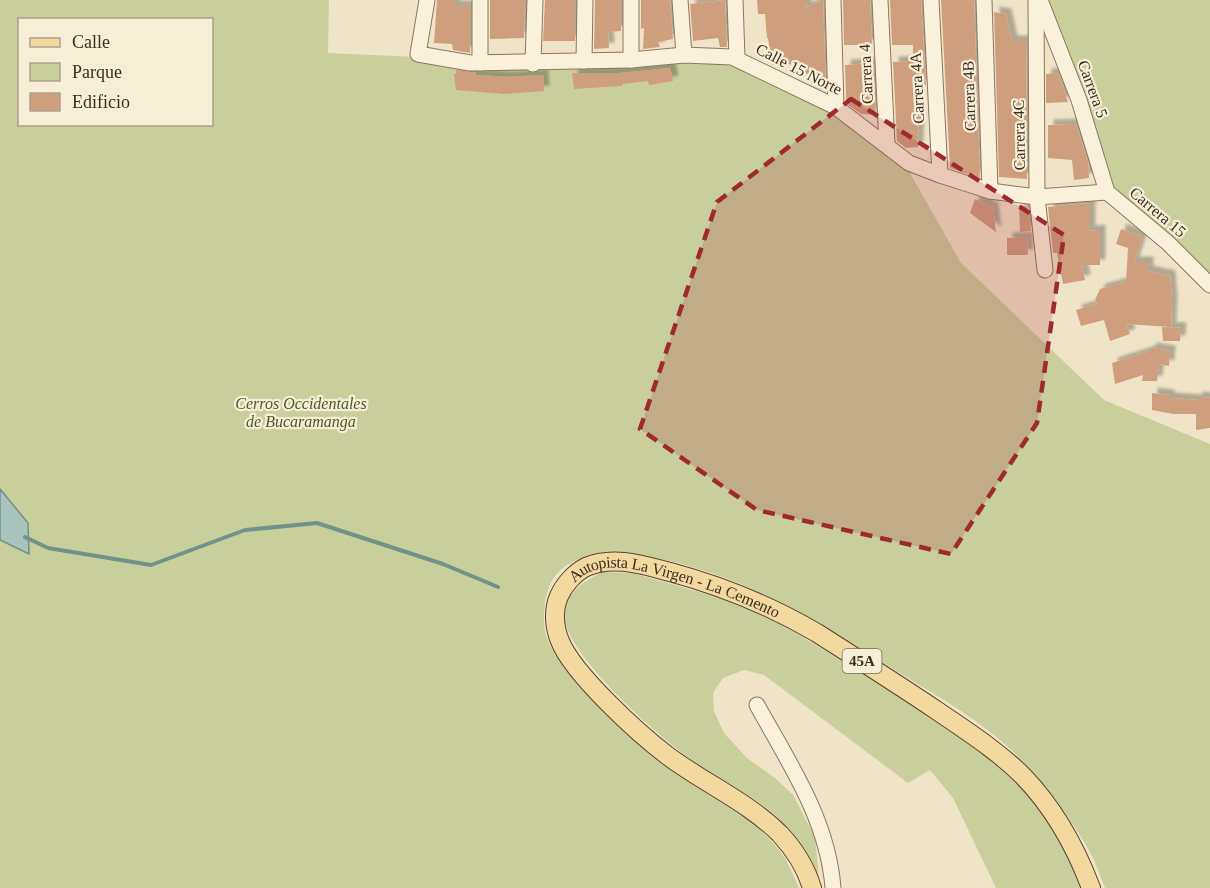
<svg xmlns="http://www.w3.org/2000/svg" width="1210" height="888" viewBox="0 0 1210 888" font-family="'Times New Roman',serif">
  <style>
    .green { fill: #c9cf9b; fill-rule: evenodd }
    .water { fill: #a9c4bc; stroke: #6f938a; stroke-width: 1.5 }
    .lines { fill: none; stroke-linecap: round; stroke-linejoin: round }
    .stream { stroke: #6f938a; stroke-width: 4 }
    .building { fill: #cf9f7d; filter: url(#shadow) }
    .minor-casing { stroke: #8d765c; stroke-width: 17 }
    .major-casing { stroke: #5b4430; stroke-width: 20 }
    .minor { stroke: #faf1dc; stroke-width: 15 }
    .major { stroke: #f3d9a0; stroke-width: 18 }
    .marked { fill: #9e2a2b; fill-opacity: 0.2; stroke: #9e2a2b; stroke-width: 4.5; stroke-dasharray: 12 8; stroke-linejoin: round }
    .labels { text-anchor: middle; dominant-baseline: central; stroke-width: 4.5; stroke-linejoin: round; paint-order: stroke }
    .shield { fill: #f7eed8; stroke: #756857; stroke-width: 1.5 }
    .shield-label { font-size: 15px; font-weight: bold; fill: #3d2e20 }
    .street-label { font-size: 16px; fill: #3d2e20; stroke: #f7eed8 }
    .park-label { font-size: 16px; font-style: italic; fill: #4d5a26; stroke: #f7eed8 }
  </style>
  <defs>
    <filter id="shadow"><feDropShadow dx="5.5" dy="-5.5" stdDeviation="1.5" flood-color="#0004"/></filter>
  </defs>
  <rect width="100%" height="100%" fill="#f0e4c8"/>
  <g class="green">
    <path d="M0 0H329L328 53 418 57 731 59 833 110 906 166 961 263 1104 400 1210 444V888H1105C1100 876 1096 863 1090 852 1069 815 1039 775 1008 747 976 717 930 692 893 669 845 640 798 610 747 587 703 567 574 524 549 587 544 599 543 619 545 631 555 676 647 754 685 779 706 793 733 804 751 821 762 832 777 845 785 858 790 868 795 878 799 888H0ZM20 20H212V124H20Z"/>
    <path d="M1043 0H1210V294L1104 193 1097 131 1065 61Z"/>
    <path d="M604 572 632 573 714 596 773 619 918 707 987 751 1026 788 1055 830 1082 888H996L953 798 930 770 908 783 764 675 744 670 723 678 713 693 714 711 724 733 747 758 775 778 793 795 815 837 819 878C807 855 794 831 774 814 751 795 722 782 697 764 666 743 560 652 564 612 567 591 586 579 604 572Z"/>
  </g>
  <path class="water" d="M0 489 28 523 29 554 0 540Z"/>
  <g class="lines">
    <path class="stream" d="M25 537 48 548 151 565 245 530 317 523 443 564 498 587"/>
  </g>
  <g class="building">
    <path d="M437 0H455V6H470V53L453 50 452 44 434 43Z"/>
    <path d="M490 0H525L524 38 490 39Z"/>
    <path d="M545 0H575V41H543Z"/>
    <path d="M595 0H621V31L608 32 609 48 594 49Z"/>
    <path d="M641 0H670L673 39 658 42 660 47 643 49 644 28 641 29Z"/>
    <path d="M725 0 727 47H720L718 38 693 41 690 4Z"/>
    <path d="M757 0H807L806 8 823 0 826 91 818 88 814 73 798 75V64L772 65 768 38H767L765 14H758Z"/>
    <path d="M843 0H870L872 45H844Z"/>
    <path d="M890 0H921L926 85 915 86V89L913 90 917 116 919 115 918 147 906 148 897 141 893 62 913 61V45H892Z"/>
    <path d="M941 0H974L980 178 950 168Z"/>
    <path d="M994 12 1006 14 1012 41H1026L1027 179 999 177Z"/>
    <path d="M873 63 876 115 861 114 846 103V98L845 65Z"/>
    <path d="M670 68 673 81 649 85 648 81 622 84V86L574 89 572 73H620Z"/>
    <path d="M456 70 476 73V75L507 77 543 75 544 91 504 94 456 90 454 74H456Z"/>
    <path d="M1058 73 1068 102 1046 103V74Z"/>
    <path d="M1076 124 1088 162 1089 178 1074 180 1072 160 1048 158V125Z"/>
    <path d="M975 199 993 208 996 232 970 213Z"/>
    <path d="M1090 203V231L1100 230V265H1082L1085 280 1063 284 1057 253H1053L1048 207Z"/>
    <path d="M1019 205 1028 206 1031 231 1020 232Z"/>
    <path d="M1121 229 1142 237 1134 262H1148V271L1170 276 1172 301 1171 327 1126 324 1130 334 1110 341 1104 320 1081 326 1076 310 1097 304 1095 300 1100 289 1126 282 1128 248 1116 244Z"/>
    <path d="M1027 237 1028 255H1007V238Z"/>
    <path d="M1162 327 1181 328 1180 341H1163Z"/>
    <path d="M1151 348 1170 351 1169 366 1159 364 1157 381H1142L1143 375 1115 384 1112 363 1150 351Z"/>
    <path d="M1152 393 1169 395V398L1197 400V397L1210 398V428L1196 430V414H1173L1152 410Z"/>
  </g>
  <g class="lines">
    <defs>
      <g id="minor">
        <path d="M427 0 418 54 470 63 631 60 684 55 732 57 836 107 909 163 940 175 990 191 1037 197 1107 192"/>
        <path d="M680 0 684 55"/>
        <path d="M735 0 737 58"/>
        <path d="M833 0 836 107"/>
        <path d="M880 0 887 145"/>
        <path d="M931 0 940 175"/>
        <path d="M984 0 990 191"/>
        <path d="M1036 0 1037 197 1045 270"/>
        <path d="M1040 0 1079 100 1107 192"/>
        <path d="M631 60V0"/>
        <path d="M584 61 585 0"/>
        <path d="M480 63V0"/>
        <path d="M533 64 535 0"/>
        <path d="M1107 192 1168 243 1210 285"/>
        <path d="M757 705C789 763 828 820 833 888"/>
      </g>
      <g id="major">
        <path id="s1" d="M812 888C806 868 794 849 780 834 748 802 704 783 668 756 639 734 573 674 560 641 554 627 553 610 559 596 564 585 574 573 586 567 613 555 643 565 670 572 722 586 771 606 817 633 858 659 899 685 939 712 968 732 998 751 1023 776 1053 807 1076 848 1091 888"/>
      </g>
    </defs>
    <use href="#minor" class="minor-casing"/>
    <use href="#major" class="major-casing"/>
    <use href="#minor" class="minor"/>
    <use href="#major" class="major"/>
  </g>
  <path class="marked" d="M851 99 1064 235 1037 423 951 554 757 510 640 429 717 202Z"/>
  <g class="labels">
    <rect class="shield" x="842.5" y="649" width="39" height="24" rx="4.5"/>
    <g class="shield-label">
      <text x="862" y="661">45A</text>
    </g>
    <g class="street-label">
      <text transform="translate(799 69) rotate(27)">Calle 15 Norte</text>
      <text transform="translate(866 74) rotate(-93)">Carrera 4</text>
      <text transform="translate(917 88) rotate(-93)">Carrera 4A</text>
      <text transform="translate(1093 89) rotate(70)">Carrera 5</text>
      <text transform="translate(969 96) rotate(-92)">Carrera 4B</text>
      <text transform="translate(1019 135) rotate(-91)">Carrera 4C</text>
      <text transform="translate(1158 212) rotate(40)">Carrera 15</text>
      <text stroke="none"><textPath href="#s1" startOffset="537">Autopista La Virgen - La Cemento</textPath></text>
    </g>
    <g class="park-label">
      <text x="301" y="403">Cerros Occidentales<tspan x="301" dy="18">de Bucaramanga</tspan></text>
    </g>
  </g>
  <rect x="18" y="18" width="195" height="108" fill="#f7eed8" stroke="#ada18e" stroke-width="1.5"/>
  <rect x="30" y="38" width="30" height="9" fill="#f3d9a0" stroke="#ada18e" stroke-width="1.5"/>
  <text x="72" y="48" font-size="18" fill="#3d2e20">Calle</text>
  <rect x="30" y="63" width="30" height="18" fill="#c9cf9b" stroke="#ada18e" stroke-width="1.5"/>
  <text x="72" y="78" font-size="18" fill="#3d2e20">Parque</text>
  <rect x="30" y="93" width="30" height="18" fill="#cf9f7d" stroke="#ada18e" stroke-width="1.5"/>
  <text x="72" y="108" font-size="18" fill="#3d2e20">Edificio</text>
</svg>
